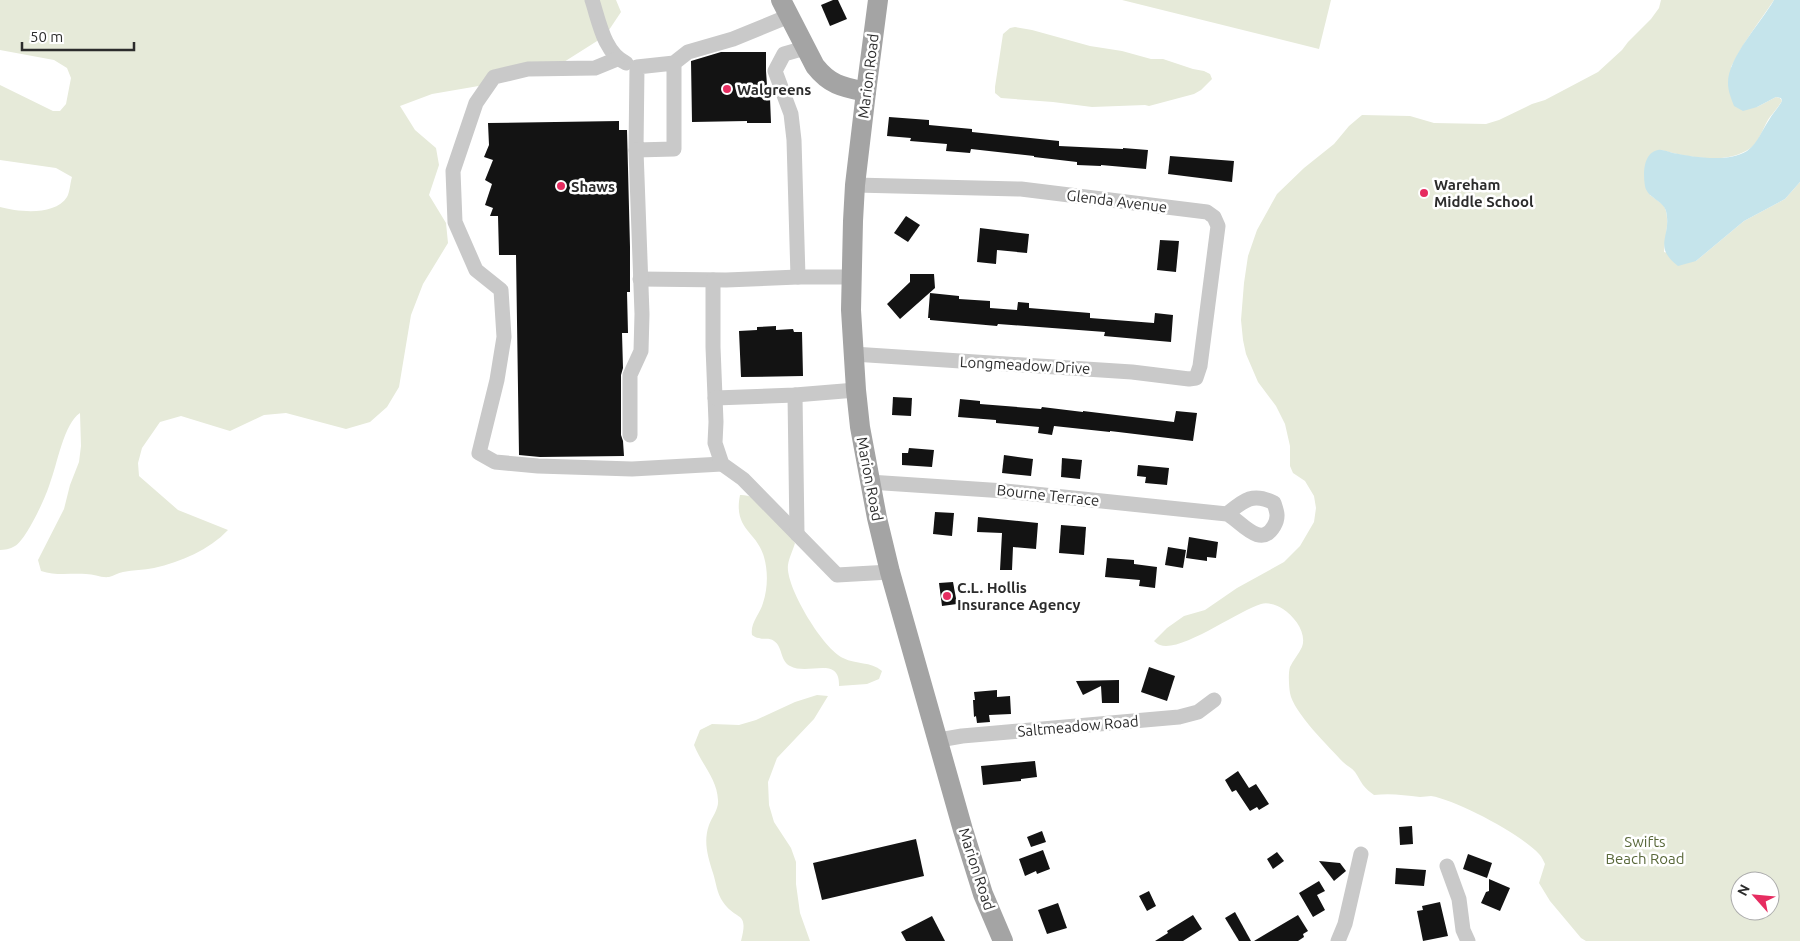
<svg xmlns="http://www.w3.org/2000/svg" width="1800" height="941" viewBox="0 0 1800 941" font-family="Ubuntu,sans-serif">
  <style>
    .green { fill: #e6ead9; fill-rule: evenodd }
    .water { fill: #c5e4eb }
    .building { fill: #131313 }
    .lines { fill: none; stroke-linecap: round; stroke-linejoin: round }
    .minor { stroke: #c9c9c9; stroke-width: 15 }
    .major { stroke: #a4a4a4; stroke-width: 20 }
    .poi-dot { fill: #e62c60; stroke: #fff; stroke-width: 2 }
    .labels { text-anchor: middle; dominant-baseline: central; stroke-width: 5; stroke-linejoin: round; paint-order: stroke }
    .street-label { font-size: 15px; fill: #2c2c2c; stroke: #fff }
    .poi-label { font-size: 15px; font-weight: bold; fill: #2c2c2c; stroke: #fff; text-anchor: start }
    .park-label { font-size: 15px; fill: #59683a; stroke: #fff }
  </style>
  <rect width="100%" height="100%" fill="#fff"/>
  <g class="green">
    <path d="M0 0H616L621 12 605 36 556 67 496 83 432 94 400 106 415 130 436 148 439 165 429 195 446 223 448 243 423 284 411 315 399 387 387 407 370 422 346 429 286 413 264 415 230 431 181 416 160 422 142 448 138 463 139 476 178 510 228 530C209 550 181 562 154 568 144 570 133 570 123 572 118 573 113 576 109 577 101 578 94 574 86 574 70 573 56 576 41 571L38 560 64 509 70 485 79 462 81 446 80 413C64 423 57 465 50 483 46 497 26 540 15 546 10 549 4 550 0 550V207C19 212 55 216 67 197 70 192 70 183 72 177L56 168 0 160V85L53 111H60L66 104 71 78 67 68 54 60 0 50Z"/>
    <path d="M1122 0H1331L1319 49Z"/>
    <path d="M1661 0H1774C1759 22 1743 43 1731 67L1757 107 1776 97 1780 98 1782 101C1778 107 1775 111 1770 117 1762 128 1760 144 1746 151 1721 164 1687 157 1661 150L1650 195C1654 198 1659 201 1663 205 1671 214 1665 240 1664 252L1696 261 1744 221 1785 199 1800 182V941H1586L1581 938 1550 901 1539 883 1545 864C1543 860 1542 857 1539 854 1522 835 1457 800 1431 796 1428 796 1424 797 1420 797 1404 795 1390 793 1374 795 1370 792 1366 789 1363 785 1360 781 1358 776 1355 772 1352 768 1347 766 1343 762 1330 748 1293 712 1290 693 1289 687 1288 673 1290 667 1293 660 1299 654 1302 647 1307 633 1295 617 1283 609 1277 605 1268 602 1261 604 1239 610 1181 653 1160 645 1159 645 1155 642 1154 641L1167 628 1184 616 1205 610 1237 588 1284 562 1300 546 1314 522 1316 508 1314 496 1305 481 1293 473 1290 466V446L1285 424 1276 406 1258 382 1246 354 1243 340 1241 320 1244 283 1248 256 1257 230 1277 194 1304 168 1334 144 1349 126 1362 115 1410 116 1434 123 1486 124 1499 120 1532 104 1545 100 1598 72 1622 50 1628 42 1651 19 1659 8ZM1740 881H1770V911H1740Z"/>
    <path d="M1015 27 1032 30 1090 46 1122 51 1151 59H1163L1193 69 1204 71 1210 74 1212 79 1201 90 1194 94 1149 106 1145 105 1092 107 1053 102 1001 98 995 93V87L1003 34 1010 28Z"/>
    <path d="M740 495C765 494 782 526 795 543 793 550 789 558 788 565 785 586 823 649 843 658 857 665 870 661 882 671L879 679 867 684 839 686C840 655 808 676 790 666 780 661 783 647 774 641 769 637 764 640 759 638 756 638 754 636 752 635 750 623 760 614 763 603 768 588 768 571 764 557 757 531 733 530 740 495Z"/>
    <path d="M817 695 828 696 814 719 777 758 768 782 769 805 774 822 791 848 796 862V884L800 913 810 941H741C749 910 737 922 723 902 717 894 716 882 713 873 708 857 703 842 709 825 712 817 719 809 718 800 717 779 702 765 694 745L700 730 712 724 739 725 756 720 795 702Z"/>
  </g>
  <path class="water" d="M1774 0H1800V182L1785 199 1744 221 1696 261 1678 266C1652 246 1672 237 1666 211 1663 200 1647 198 1645 186 1643 174 1643 153 1658 150 1663 149 1668 152 1673 153 1694 157 1728 163 1747 151 1758 143 1762 130 1769 120 1773 113 1778 108 1782 101L1781 98 1776 97 1757 107 1743 111 1734 106C1731 98 1728 91 1728 83 1728 57 1761 23 1774 0Z"/>
  <g class="building">
    <path d="M833 0H838L847 19 830 26 821 5Z"/>
    <path d="M721 52H766V71L768 99 770 98 771 123H747V121L692 122 691 61Z"/>
    <path d="M889 117 929 120V125L972 129V132L1059 141V146L1123 149V148L1148 150 1146 169 1101 165V166L1077 165V162L1034 157V156L971 149 970 153 946 151 947 144 910 141 911 138 887 136Z"/>
    <path d="M619 121V130H627L630 247V292H627L628 333H622L623 368 621 375V435L623 441 624 456 540 457 519 455 516 255H499L498 216H490L493 208 485 205 492 184 485 180 493 160 484 157 489 145 488 123Z"/>
    <path d="M1170 156 1234 161 1232 182 1168 174Z"/>
    <path d="M906 216 920 225 908 242 894 233Z"/>
    <path d="M980 228 1029 234 1027 253 997 250 996 264 977 262Z"/>
    <path d="M1160 240 1179 241 1176 272 1157 270Z"/>
    <path d="M910 274H934L935 288 900 319 887 304 910 282Z"/>
    <path d="M930 293 959 296V299L990 301V308L1017 310 1018 302 1029 303V308L1090 313V318L1154 323 1155 313 1173 315 1171 342 1104 336 1105 332 998 324 997 326 930 320V318H928Z"/>
    <path d="M776 326V330L793 329 794 332H802L803 376 741 377 739 331 757 330V327Z"/>
    <path d="M893 397 912 398 911 416 892 415Z"/>
    <path d="M960 399 980 401V404L1041 409 1042 407 1083 412V411L1174 422 1176 411 1197 413 1193 441 1110 431V432L1054 426 1052 435 1038 433 1039 427 996 423V420L958 417Z"/>
    <path d="M909 448 934 450 932 467 902 465V453H908Z"/>
    <path d="M1004 455 1033 459 1031 476 1002 473Z"/>
    <path d="M1062 458 1082 460 1080 479 1061 477Z"/>
    <path d="M1138 465 1169 468 1167 485 1145 483 1146 477 1137 476Z"/>
    <path d="M935 512 954 513 952 536 933 534Z"/>
    <path d="M978 517 1038 523 1036 549 1013 547 1012 570H1000L1002 533 977 532Z"/>
    <path d="M1061 525 1086 527 1084 555 1059 553Z"/>
    <path d="M1189 537 1218 542 1216 558 1207 557V561L1186 558Z"/>
    <path d="M1168 547 1186 550 1183 568 1165 565Z"/>
    <path d="M1107 558 1134 560V564L1157 567 1155 588 1139 586 1140 580 1105 577Z"/>
    <path d="M953 582 957 604 942 606 939 583Z"/>
    <path d="M1149 667 1175 676 1167 701 1141 692Z"/>
    <path d="M1119 680V703H1102L1101 686 1083 695 1076 681Z"/>
    <path d="M997 690V697L1010 696 1011 714 989 715 990 722 977 723 976 716 974 717 973 700H975L974 692Z"/>
    <path d="M1035 761 1037 777 1021 779V781L983 785 981 766Z"/>
    <path d="M1238 771 1249 788 1256 784 1269 804 1259 810 1257 807 1250 811 1236 790 1232 792 1225 780Z"/>
    <path d="M1412 826 1413 844 1400 845 1399 827Z"/>
    <path d="M1042 831 1046 842 1031 847 1027 837Z"/>
    <path d="M916 839 924 876 822 900 813 863Z"/>
    <path d="M1043 850 1050 869 1037 874 1036 871 1025 876 1019 859Z"/>
    <path d="M1277 852 1284 861 1273 869 1267 859Z"/>
    <path d="M1468 854 1492 863 1487 878 1463 869Z"/>
    <path d="M1319 861 1340 863 1346 871 1334 881Z"/>
    <path d="M1396 868 1426 870 1424 886 1395 884Z"/>
    <path d="M1489 879 1510 888 1500 911 1481 903 1486 892 1489 891Z"/>
    <path d="M1319 881 1325 891 1317 895 1325 910 1313 917 1299 893Z"/>
    <path d="M1149 891 1156 906 1147 911 1139 896Z"/>
    <path d="M1440 902 1448 936 1423 941 1417 911 1423 910 1422 906Z"/>
    <path d="M1058 903 1067 928 1047 934 1038 910Z"/>
    <path d="M1235 912 1251 941H1239L1225 918Z"/>
    <path d="M1193 915 1202 929 1183 941H1155L1168 933 1167 931Z"/>
    <path d="M1298 915 1308 931 1303 934 1304 937 1298 941H1254Z"/>
    <path d="M932 916 945 941H906L901 932Z"/>
  </g>
  <g class="lines">
    <g class="minor">
      <path d="M592 0C599 21 604 53 626 63"/>
      <path d="M617 59 595 68 528 69 494 77 476 103 453 171 455 222 476 270 501 290 504 337 497 380 479 453 495 462 538 466 632 469 722 464"/>
      <path d="M674 63 637 67 636 150 674 149V63L688 52 733 39 789 16"/>
      <path d="M798 277 794 140 791 114 775 71 784 54 805 48"/>
      <path d="M640 279 726 280 798 277H852"/>
      <path d="M713 280V347L716 422 715 443 722 464 743 479 837 575 890 572"/>
      <path d="M853 354 1132 372 1189 379 1196 378 1200 366 1218 226 1214 217 1207 212 1021 189 855 185"/>
      <path d="M795 395 797 534"/>
      <path d="M715 398 795 395 856 390"/>
      <path d="M630 435V375L641 351 642 314 636 150"/>
      <path d="M869 482 1005 491 1227 514C1240 520 1260 550 1274 526 1279 517 1277 512 1274 503 1253 492 1244 500 1227 514"/>
      <path d="M939 740 962 736 1179 717 1198 712 1214 700"/>
      <path d="M1447 866 1459 899 1463 930 1468 941"/>
      <path d="M1338 941 1345 924 1361 854"/>
    </g>
    <g class="major">
      <path d="M781 0 815 66C830 85 842 87 866 92"/>
      <path d="M878 0 866 92 855 185 853 221 851 310 856 390 860 427 877 518 890 572 963 830 983 894 1003 941"/>
    </g>
  </g>
  <g class="poi-dot">
    <circle cx="727" cy="89" r="5"/>
    <circle cx="561" cy="186" r="5"/>
    <circle cx="1424" cy="193" r="5"/>
    <circle cx="947" cy="596" r="5"/>
  </g>
  <g class="labels">
    <g class="street-label">
      <text transform="translate(868 76) rotate(-83)">Marion Road</text>
      <text transform="translate(1117 201) rotate(7)">Glenda Avenue</text>
      <text transform="translate(1025 365) rotate(3)">Longmeadow Drive</text>
      <text transform="translate(870 479) rotate(79)">Marion Road</text>
      <text transform="translate(1048 495) rotate(6)">Bourne Terrace</text>
      <text transform="translate(1078 726) rotate(-5)">Saltmeadow Road</text>
      <text transform="translate(977 869) rotate(72)">Marion Road</text>
    </g>
    <g class="poi-label">
      <text x="737" y="89">Walgreens</text>
      <text x="1434" y="184">Wareham<tspan x="1434" dy="17">Middle School</tspan></text>
      <text x="571" y="186">Shaws</text>
      <text x="957" y="587">C.L. Hollis<tspan x="957" dy="17">Insurance Agency</tspan></text>
    </g>
    <g class="park-label">
      <text x="1645" y="841">Swifts<tspan x="1645" dy="17">Beach Road</tspan></text>
    </g>
  </g>
  <g transform="translate(1755 896) rotate(297)"><circle r="24" fill="#ffffff" stroke="#ababab"/>
  <path d="M0-4L9 19L0 12L-9 19Z" fill="#e62c60"/>
  <text y="-8" font-size="14" font-weight="bold" text-anchor="middle" fill="#2c2c2c">N</text>
  </g>
  <path d="M22 42v8h112v-8" fill="none" stroke="#2c2c2c" stroke-width="2.5"/>
  <text x="30" y="42" font-size="15" fill="#2c2c2c" stroke="#ffffff" stroke-width="4" paint-order="stroke">50 m</text>
</svg>
